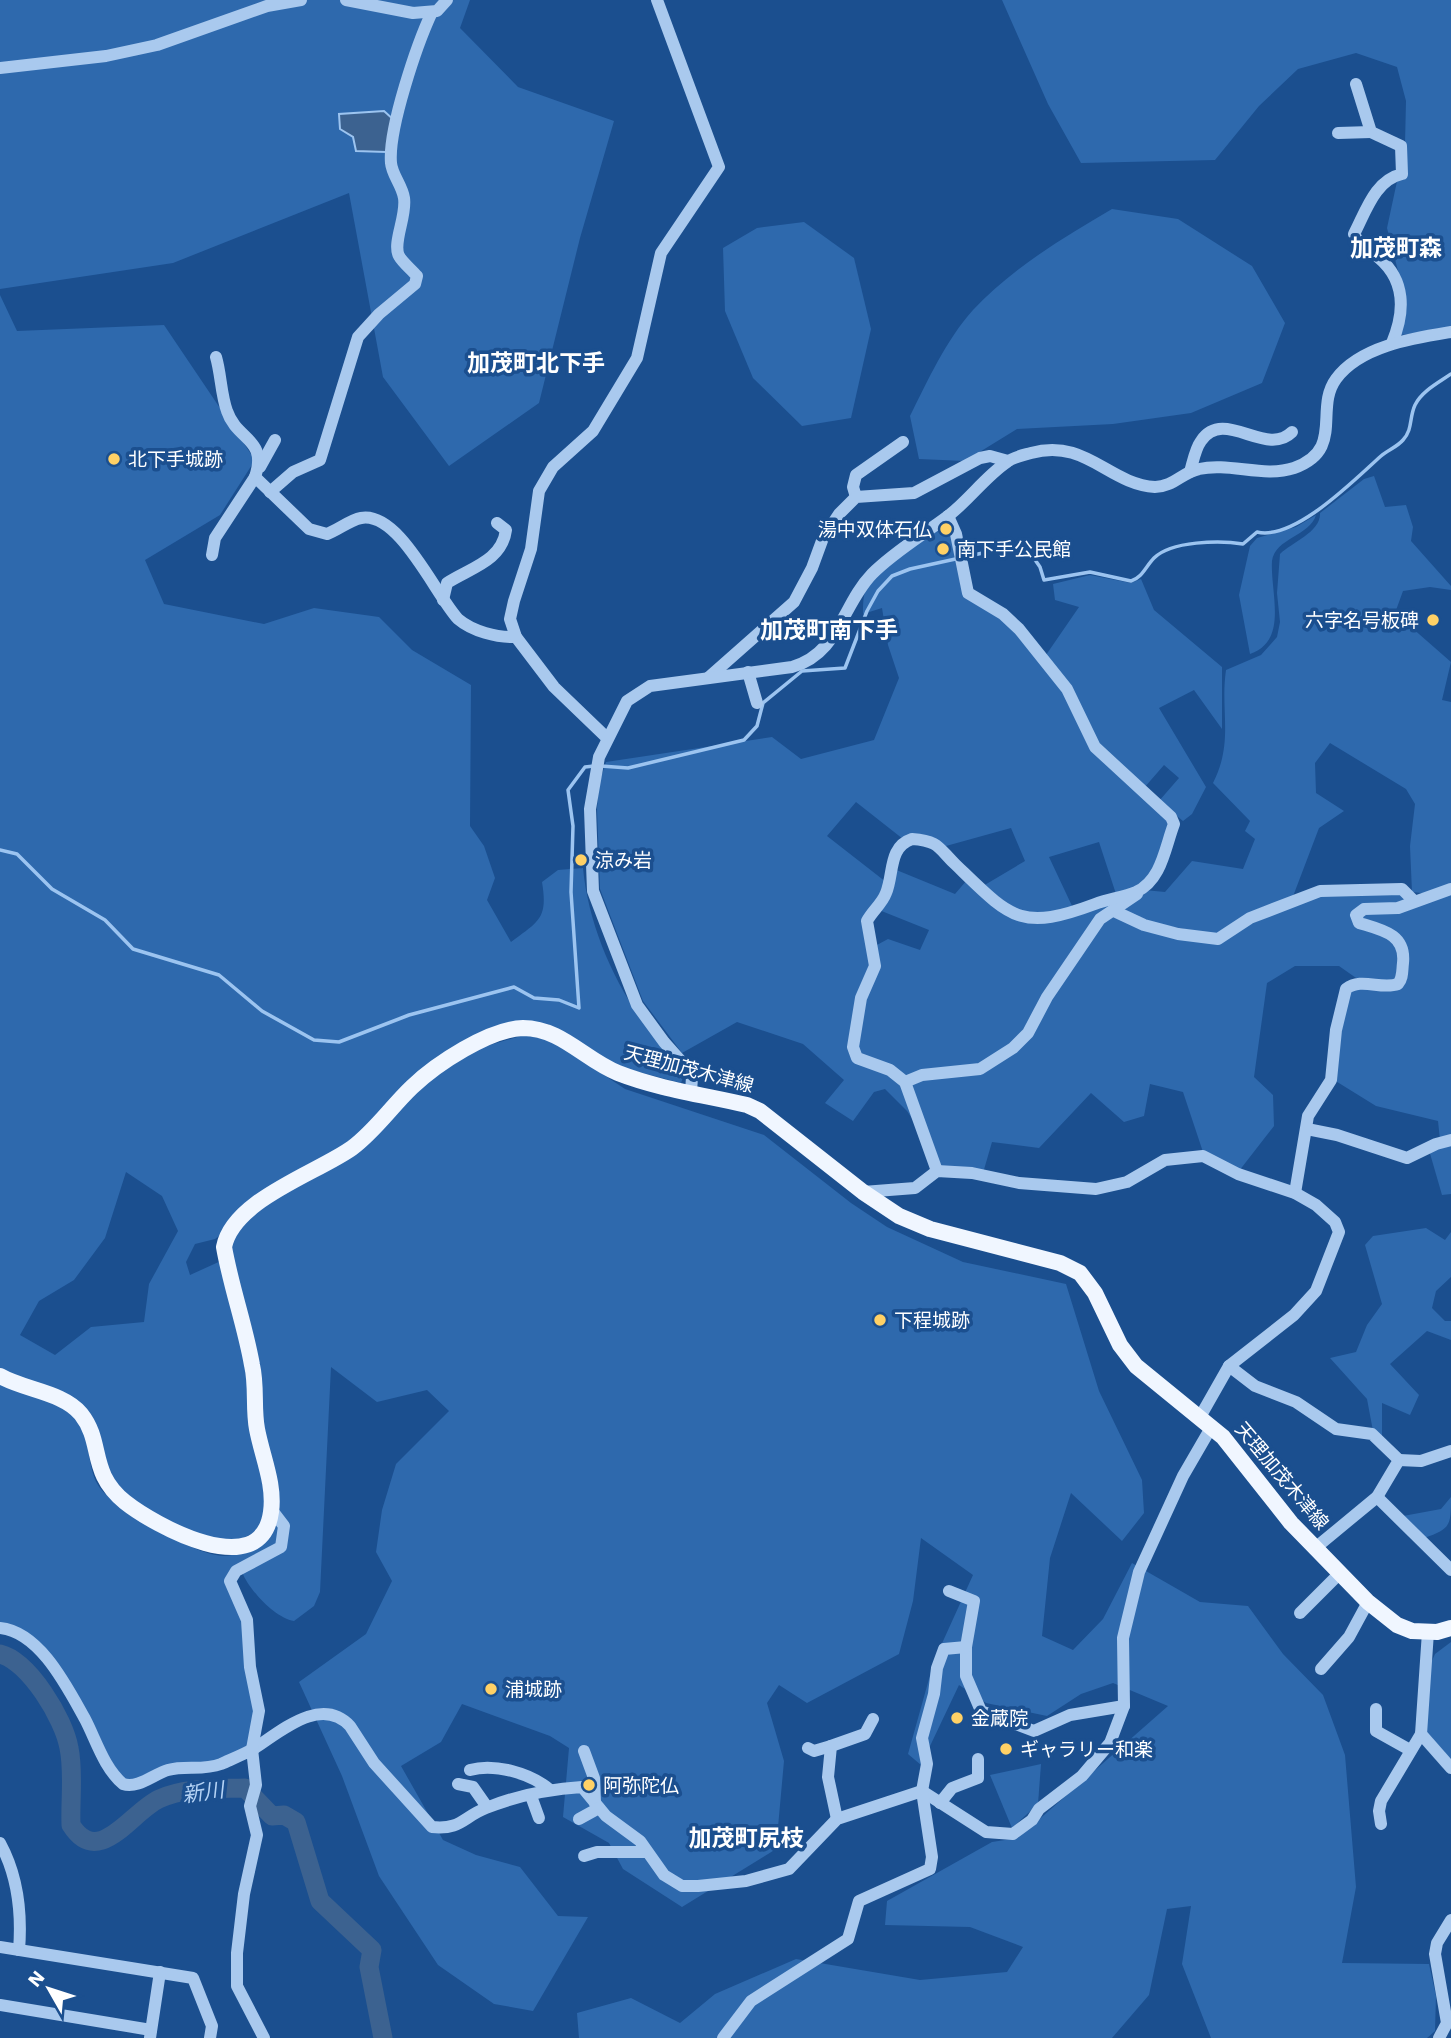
<svg xmlns="http://www.w3.org/2000/svg" width="1451" height="2038" viewBox="0 0 1451 2038" font-family="'Work Sans','Noto Sans JP',sans-serif">
  <style>
    .green { fill: #2e69ad; fill-rule: evenodd }
    .water { fill: #3c6290; stroke: #9cc4f0; stroke-width: 2 }
    .lines { fill: none; stroke-linecap: round; stroke-linejoin: round }
    .stream { stroke: #9cc4f0; stroke-width: 3.5 }
    .river { stroke: #3c6290; stroke-width: 19 }
    .minor { stroke: #a9c9ee; stroke-width: 12 }
    .major { stroke: #f0f6ff; stroke-width: 16 }
    .poi-dot { fill: #ffd166; stroke: #1b4f8f; stroke-width: 2.5 }
    .labels { text-anchor: middle; dominant-baseline: central; stroke-width: 7; stroke-linejoin: round; paint-order: stroke }
    .poi-label { font-size: 19px; fill: #fff; stroke: #1b4f8f; text-anchor: start }
    .street-label { font-size: 19px; fill: #fff; stroke: #1b4f8f }
    .water-label { font-size: 21px; font-style: italic; fill: #b5d3f5; stroke: #1b4f8f }
    .quarter-label { font-size: 23px; font-weight: bold; fill: #fff; stroke: #1b4f8f }
  </style>
  <rect width="100%" height="100%" fill="#1b4f8f"/>
  <g class="green">
    <path d="M0 0H470L460 28 518 87 614 121 580 238 539 403 449 466 383 377 349 193 173 263 0 289Z"/>
    <path d="M1002 0H1451V328L1401 335 1405 298 1387 228 1405 144 1406 101 1397 67 1356 53 1298 69 1259 106 1215 160 1081 163 1048 104Z"/>
    <path d="M1112 209 1178 219 1252 266 1285 323 1262 383 1191 413 1113 424 1017 429 965 461 919 459 910 416C928 380 946 340 973 310 1012 268 1063 238 1112 209Z"/>
    <path d="M804 222 854 258 871 329 851 418 802 426 753 378 725 311 723 248 757 228Z"/>
    <path d="M0 295 17 331 164 325 255 460 220 515 145 560 164 604 264 624 314 608 379 617 412 650 471 685 470 826 484 846 495 878 487 900 511 942C539 921 548 919 542 882L558 870 583 868C590 943 632 1020 685 1072L681 1083 616 1066 548 1024 525 1022 498 1026 361 1136 215 1239 195 1244 186 1262 190 1275 223 1260 250 1370 265 1502C264 1512 263 1525 254 1532 247 1538 228 1544 218 1541 188 1534 129 1507 113 1480 103 1464 100 1441 94 1423L0 1369ZM126 1172 162 1196 178 1231 149 1284 144 1322 91 1327 55 1355 20 1335 39 1301 74 1280 105 1238Z"/>
    <path d="M1374 476 1385 507 1406 505 1413 527 1411 541 1451 586V590L1430 587 1403 591 1395 613 1451 662 1442 700 1451 702V885L1431 894 1412 892 1410 846 1415 804 1406 789 1330 743 1315 763 1316 793 1344 811 1319 828 1292 899 1218 935 1145 922 1124 909 1144 890 1165 892 1192 861 1243 869 1255 839 1245 831 1250 821 1213 783C1234 742 1220 711 1226 670L1261 655 1277 637 1280 622 1277 593 1280 554C1292 542 1321 532 1320 513L1364 479Z"/>
    <path d="M1316 515C1310 536 1275 538 1272 561 1270 592 1289 641 1250 654L1239 595 1250 546 1257 538 1296 527Z"/>
    <path d="M945 524 950 526 961 587 1001 617 1064 690 1088 743 1171 824 1160 860 1138 887 1116 894 1099 842 1049 857 1073 908 1025 915 983 886 1025 861 1011 828 946 846 903 839 856 802 827 836 886 882 883 893 866 915 871 958 850 1047 902 1084 917 1126 907 1111 885 1089 874 1092 853 1121 825 1103 844 1080 803 1044 737 1022 682 1053 643 1001 600 889 597 809 599 784 606 762 772 737 801 759 874 740 899 678 888 645 882 608 863 614C863 607 863 598 865 592 879 563 920 542 945 524Z"/>
    <path d="M1090 575 1131 583 1141 579 1154 610 1222 667V729L1194 690 1159 708 1206 787 1192 814 1183 821 1159 801 1179 778 1164 765 1144 788 1103 752 1046 655 1079 607 1055 600 1053 584Z"/>
    <path d="M894 869 955 894 967 880 1023 921 1038 924 1129 898 1103 913 1025 1031 987 1063 904 1079 857 1052 875 946 888 939 920 950 929 930 879 910Z"/>
    <path d="M1401 893 1406 901 1353 913 1389 937 1400 951 1396 981 1359 980 1339 966H1295L1267 983 1254 1077 1273 1095 1274 1126 1239 1171 1203 1152 1183 1092 1150 1084 1144 1116 1124 1122 1091 1093 1039 1148 992 1142 983 1173 941 1166 911 1084 923 1078 989 1069 1050 999 1102 922 1111 917 1219 943 1244 927 1321 894Z"/>
    <path d="M1451 893V1138L1440 1140 1438 1121 1376 1106 1334 1080 1336 1055 1351 988 1391 990 1407 950 1361 920 1359 916Z"/>
    <path d="M524 1035 553 1041 625 1089 764 1135 851 1203 887 1227 963 1262 1066 1284 1099 1391 1142 1480 1144 1513 1122 1541 1071 1493 1050 1558 1042 1636 1073 1650 1103 1619 1132 1563 1200 1602 1248 1606 1283 1654 1323 1695 1345 1755 1356 1887 1342 1963 1429 1964 1436 1996 1435 2031 1427 2038H1211L1182 1964 1191 1906 1167 1909 1149 1995 1112 2038H579L577 2013 631 1998 680 2023 715 1994 796 1959 920 1980 1007 1972 1023 1947 970 1927 885 1925 887 1901 992 1842 1018 1838 1168 1706 1113 1683 1081 1694 1047 1716 986 1703 959 1685 921 1765 908 1754 934 1661 973 1575 921 1538 913 1601 899 1654 807 1703 779 1685 767 1703 784 1761 776 1849 682 1907 623 1869 609 1843 563 1817 569 1748 550 1736 462 1704 441 1742 401 1766 443 1840 476 1855 520 1867 558 1916 588 1917 533 2011 494 2004 438 1965 379 1876 342 1776 299 1682 366 1634 392 1581 376 1552 382 1510 396 1464 449 1411 427 1390 377 1402 331 1367 320 1592 314 1606 294 1621C275 1618 249 1590 242 1572L234 1570 256 1710 251 1747 216 1762 124 1781 41 1647 0 1624V1382C24 1397 57 1398 77 1420 92 1437 86 1465 98 1485 112 1509 196 1556 224 1556 237 1556 251 1546 263 1540L266 1441 228 1248 238 1227 410 1094 476 1049Z"/>
    <path d="M1451 1143V1194L1442 1195 1429 1150Z"/>
    <path d="M1426 1228 1445 1240 1451 1232V1277L1436 1291 1432 1308 1445 1321H1451V1340L1427 1331 1390 1364 1419 1395 1410 1415 1382 1403V1438L1373 1431 1367 1399 1330 1358 1356 1352 1367 1325 1382 1304 1365 1245 1373 1236Z"/>
    <path d="M1451 1497C1451 1525 1451 1529 1424 1538L1403 1516 1441 1509Z"/>
    <path d="M1451 1642V1764L1428 1738 1426 1725 1431 1663 1435 1654Z"/>
    <path d="M1041 1764 1038 1804 1012 1828 990 1775Z"/>
  </g>
  <path class="water" d="M384 111 395 121 386 152 356 151 353 137 340 129 339 114Z"/>
  <g class="lines">
    <g class="stream">
      <path d="M601 766 628 768 744 740 757 726 763 703 802 671 845 668 867 611 878 591 892 576 910 569 1010 547 1031 554 1040 567 1044 580 1090 572 1131 581C1142 578 1146 566 1154 558 1171 541 1220 540 1243 544L1257 532C1295 541 1355 479 1381 456 1388 450 1397 447 1403 440 1413 429 1409 418 1415 405 1422 391 1438 383 1451 374"/>
      <path d="M0 850 17 854 52 889 105 920 133 949 219 975 262 1011 314 1040 339 1042 409 1015 514 987 534 998 559 1000 579 1008 571 892 573 826 568 790 585 767 594 766"/>
    </g>
    <path class="river" d="M0 1654C29 1661 64 1719 69 1748 74 1772 70 1800 71 1825 99 1869 131 1812 159 1799 185 1787 217 1789 245 1788L272 1816 284 1815 296 1822 320 1901 372 1950 369 1967 383 2038"/>
    <g class="minor">
      <path d="M346 0 413 13 437 11 447 0"/>
      <path d="M0 68 106 56 157 45 267 6 301 0"/>
      <path d="M1356 84 1371 132 1401 146 1402 174C1375 180 1366 211 1354 234 1359 245 1369 249 1378 257 1406 280 1405 312 1392 343"/>
      <path d="M1338 133 1371 132"/>
      <path d="M216 357C221 374 221 395 227 411 237 441 268 438 255 477"/>
      <path d="M260 467 275 440"/>
      <path d="M1190 472C1193 462 1195 449 1201 441 1224 407 1266 458 1292 432"/>
      <path d="M270 492 293 472 320 460 358 337 379 314 415 284 417 276C411 269 403 263 399 256 392 243 407 216 404 198 402 185 392 175 391 163 388 129 417 44 432 12"/>
      <path d="M856 497 853 487 856 475 903 442"/>
      <path d="M212 555 215 538 255 477 309 529 327 534C338 530 350 520 361 518 399 511 435 594 458 619 472 631 497 638 516 637"/>
      <path d="M443 600 447 583C470 568 502 561 506 530L497 523"/>
      <path d="M748 672 757 703"/>
      <path d="M708 678 794 602 812 568 823 538 839 514 856 497 914 493 980 458 990 456 1008 461"/>
      <path d="M606 737 554 687 516 637 510 619 514 601 531 549 539 491 553 467 593 431 637 358 661 253 719 167 657 0"/>
      <path d="M1114 911 1144 925 1178 934 1218 939 1250 918 1320 891 1402 889 1414 901"/>
      <path d="M905 1082 922 1075 980 1069 1013 1048 1028 1033 1047 997 1100 919 1137 894"/>
      <path d="M691 1092 692 1077 688 1069 664 1042 637 1005 593 891 590 809 599 757 627 701 650 686 792 667C839 654 842 605 872 574 895 551 923 535 948 516 969 500 985 477 1007 462 1013 457 1024 455 1031 453 1086 438 1108 484 1155 487 1173 487 1183 472 1199 469 1229 462 1264 478 1294 468 1345 450 1314 409 1336 379 1360 346 1414 338 1451 332"/>
      <path d="M1307 1129 1337 1135 1407 1158 1436 1144 1451 1140"/>
      <path d="M937 1171 905 1082 890 1070 857 1058 853 1047 861 998 875 966 867 921C872 911 882 904 886 893 894 874 888 847 912 839 940 841 938 848 956 865 1011 918 1020 932 1095 904 1108 899 1123 897 1136 892 1162 880 1165 847 1174 824L1171 817 1095 747 1067 689 1019 629 1003 614 968 593 956 534 948 516"/>
      <path d="M863 1192 915 1188 937 1171 972 1173 1019 1183 1096 1189 1127 1182 1165 1160 1203 1156 1238 1174 1295 1193 1316 1205 1335 1222 1339 1232 1316 1291 1294 1315 1229 1366 1200 1417"/>
      <path d="M1295 1193 1308 1116 1331 1080 1336 1030 1346 989C1361 977 1381 990 1398 984 1403 978 1402 971 1403 963 1406 934 1382 930 1359 923L1356 915 1364 909 1398 908 1451 889"/>
      <path d="M1229 1366 1255 1386 1296 1402 1336 1429 1372 1434 1399 1460 1377 1497 1314 1549"/>
      <path d="M1399 1460 1421 1461 1451 1451"/>
      <path d="M1377 1497 1451 1570"/>
      <path d="M949 1591 974 1601 966 1647V1676L981 1711 1034 1731 1070 1715 1124 1706"/>
      <path d="M1300 1613 1339 1574"/>
      <path d="M0 1628C40 1632 67 1687 85 1719 96 1740 104 1768 123 1784 138 1789 154 1774 168 1770 185 1765 203 1771 221 1764 232 1759 245 1754 255 1748 280 1732 321 1695 350 1726L374 1763 432 1827C461 1830 463 1817 486 1808 516 1796 550 1789 582 1787L606 1816 640 1841 664 1875 682 1886H698L746 1881 789 1869 837 1819 922 1791"/>
      <path d="M1321 1669 1349 1637 1368 1602"/>
      <path d="M1376 1709V1731L1410 1750"/>
      <path d="M1421 1734 1451 1768"/>
      <path d="M808 1748 814 1751 831 1746"/>
      <path d="M584 1751 594 1778 595 1803"/>
      <path d="M470 1770C494 1763 531 1773 550 1790"/>
      <path d="M458 1784 473 1787 487 1807"/>
      <path d="M922 1791 986 1832 1013 1834 1032 1820 1039 1809 1082 1776 1110 1743 1124 1706 1123 1638 1139 1572 1183 1476 1212 1426"/>
      <path d="M531 1796 539 1818"/>
      <path d="M940 1803 952 1788 978 1778V1759"/>
      <path d="M579 1819 599 1808"/>
      <path d="M837 1819 828 1777 831 1746 865 1734 873 1719"/>
      <path d="M1381 1824 1379 1811 1381 1801 1421 1734 1428 1632"/>
      <path d="M0 1843C18 1876 22 1913 19 1950"/>
      <path d="M584 1856 597 1852H646"/>
      <path d="M0 1947 193 1978 212 2026 210 2038"/>
      <path d="M0 2005 151 2030"/>
      <path d="M150 2038 160 1972"/>
      <path d="M264 2038 237 1986V1953L244 1894 257 1835 250 1806 256 1785 252 1749 259 1711 250 1667 247 1620 230 1581 236 1571 281 1547 284 1526 271 1509"/>
      <path d="M723 2038 751 2001 848 1939 859 1901 930 1869 932 1857 922 1791 927 1764 922 1738 934 1694 937 1668 944 1649 966 1647"/>
      <path d="M1439 2038 1447 2023 1435 1954 1437 1943 1451 1920"/>
    </g>
    <path class="major" d="M0 1376C24 1390 63 1392 81 1414 104 1443 88 1472 125 1502 154 1525 261 1585 271 1512 275 1484 262 1456 257 1429 253 1408 257 1386 252 1365 245 1325 231 1287 224 1247 233 1200 317 1173 352 1148 375 1131 391 1107 412 1087 436 1064 489 1029 523 1028 561 1028 585 1060 618 1073 659 1089 704 1095 747 1105L760 1111 863 1192 899 1216 930 1229 1060 1263 1080 1273 1095 1293 1120 1345 1136 1366 1223 1437 1291 1523 1368 1602 1397 1625 1412 1631 1437 1632 1451 1628"/>
  </g>
  <g class="poi-dot">
    <circle cx="114" cy="459" r="7"/>
    <circle cx="946" cy="529" r="7"/>
    <circle cx="943" cy="549" r="7"/>
    <circle cx="1433" cy="620" r="7"/>
    <circle cx="581" cy="860" r="7"/>
    <circle cx="880" cy="1320" r="7"/>
    <circle cx="491" cy="1689" r="7"/>
    <circle cx="957" cy="1718" r="7"/>
    <circle cx="1006" cy="1749" r="7"/>
    <circle cx="589" cy="1785" r="7"/>
  </g>
  <g class="labels">
    <g class="poi-label">
      <text x="128" y="459">北下手城跡</text>
      <text x="932" y="529" text-anchor="end">湯中双体石仏</text>
      <text x="957" y="549">南下手公民館</text>
      <text x="1419" y="620" text-anchor="end">六字名号板碑</text>
      <text x="595" y="860">涼み岩</text>
      <text x="894" y="1320">下程城跡</text>
      <text x="505" y="1689">浦城跡</text>
      <text x="971" y="1718">金蔵院</text>
      <text x="1020" y="1749">ギャラリー和楽</text>
      <text x="603" y="1785">阿弥陀仏</text>
    </g>
    <g class="street-label">
      <text transform="translate(689 1069) rotate(15)">天理加茂木津線</text>
      <text transform="translate(1282 1476) rotate(50)">天理加茂木津線</text>
    </g>
    <g class="water-label">
      <text transform="translate(203 1792) rotate(-8)">新川</text>
    </g>
    <g class="quarter-label">
      <text x="1396" y="248">加茂町森</text>
      <text x="536" y="363">加茂町北下手</text>
      <text x="829" y="630">加茂町南下手</text>
      <text x="746" y="1838">加茂町尻枝</text>
    </g>
  </g>
  <g transform="translate(49 1989) rotate(309)" stroke="#1b4f8f" stroke-width="5" paint-order="stroke">
  <path d="M0-5L12 26L0 18L-12 26Z" fill="#ffffff"/>
  <text y="-10" font-size="19" font-weight="bold" text-anchor="middle" fill="#ffffff">N</text>
  </g>
</svg>
